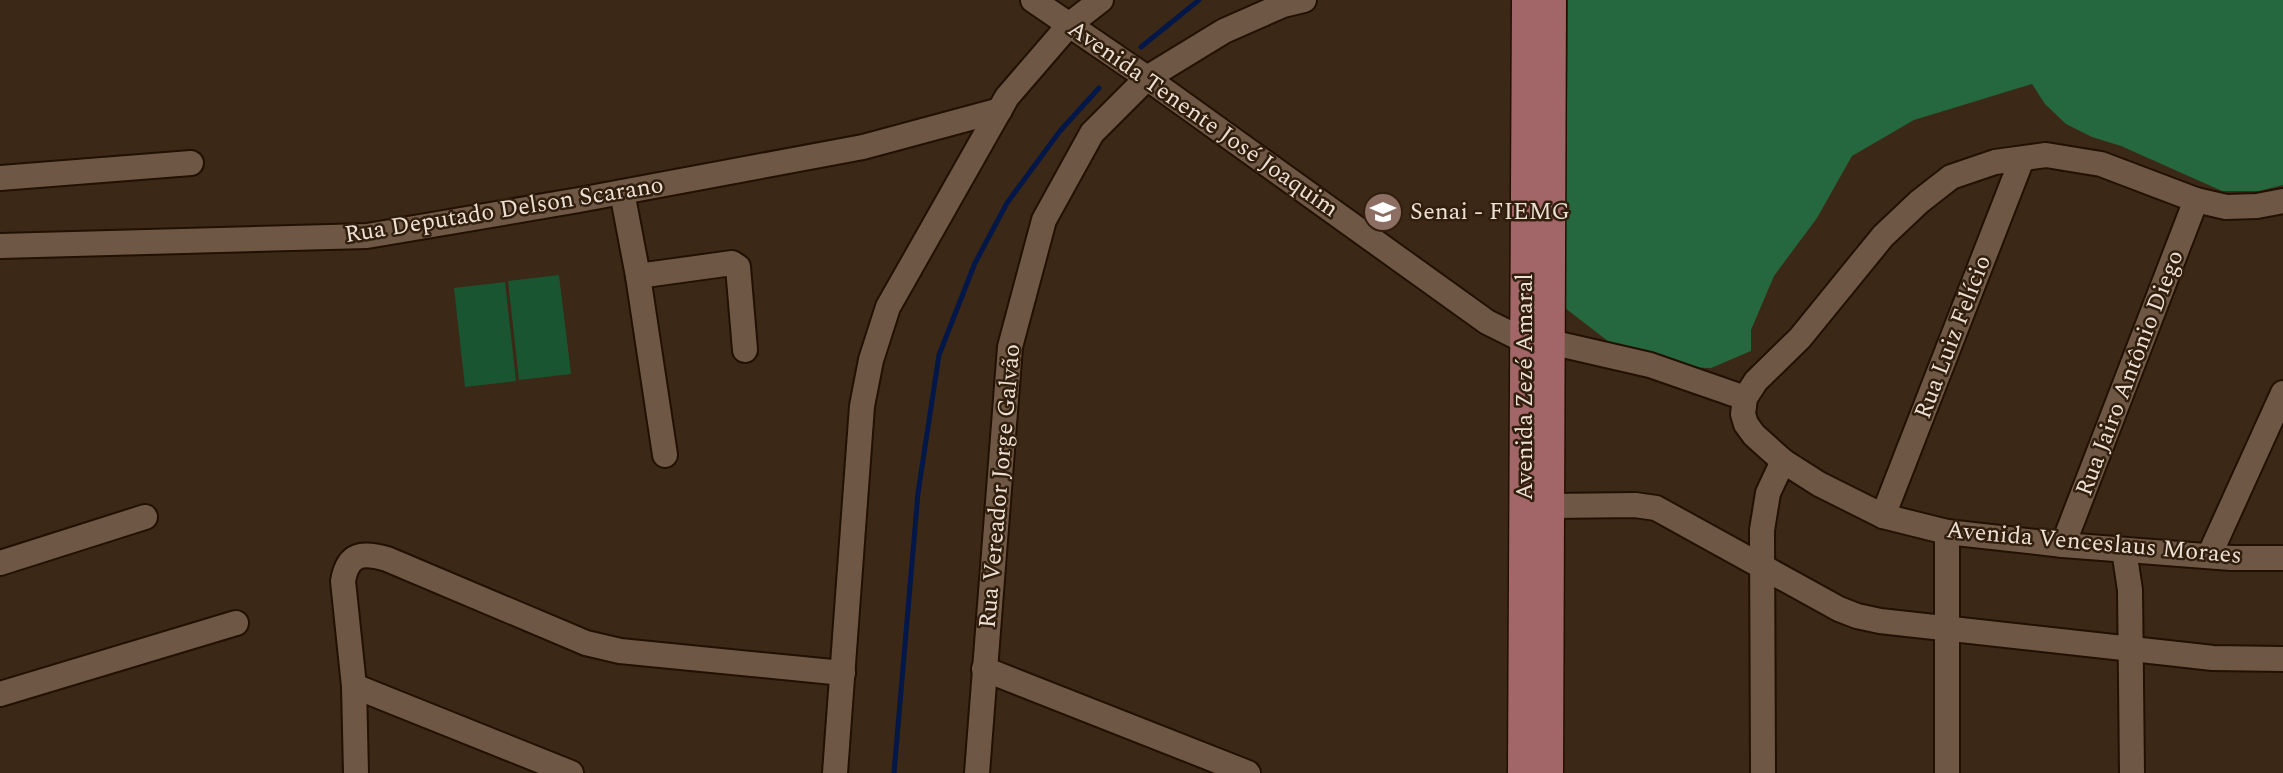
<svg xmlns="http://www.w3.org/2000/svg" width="2283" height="773" viewBox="0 0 2283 773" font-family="Spectral,serif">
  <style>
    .green { fill: #195531 }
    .forest { fill: #25673e }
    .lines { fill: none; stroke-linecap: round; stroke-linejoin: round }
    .stream { stroke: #031848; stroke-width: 5 }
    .minor-casing { stroke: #221002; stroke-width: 28 }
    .major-casing { stroke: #221002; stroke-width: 33 }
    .minor { stroke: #6e5845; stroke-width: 24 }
    .major { stroke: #a26668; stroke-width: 30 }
    .labels { text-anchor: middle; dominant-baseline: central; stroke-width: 5; stroke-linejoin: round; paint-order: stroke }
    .street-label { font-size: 24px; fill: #ecdfd4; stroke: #311e0d }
    .poi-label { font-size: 24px; fill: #ecdfd4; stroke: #311e0d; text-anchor: start }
  </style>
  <rect width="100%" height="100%" fill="#3b2816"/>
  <g class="green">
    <path d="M559 275 571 374 519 380 508 281Z"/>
    <path d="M505 282 516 381 465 387 454 288Z"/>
  </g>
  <path class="forest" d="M1568 0H2283V185L2259 191H2222L2121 146 2092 137 2066 124 2045 104 2032 84 1914 120 1852 156 1817 218 1774 276 1751 330V351L1711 368 1676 367 1626 355 1565 308Z"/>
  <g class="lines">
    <g class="stream">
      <path d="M1141 47 1199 0"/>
      <path d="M894 773 918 493 939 355 975 263 1007 203 1060 131 1099 88"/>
    </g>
    <defs>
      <g id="minor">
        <path d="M1033 0 1147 78 1487 322 1525 341 1550 342 1650 365 1745 398"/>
        <path d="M0 178 191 163"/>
        <path d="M622 192 638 276 665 455"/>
        <path d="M2283 201 2257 206 2226 207 2196 200 2101 164 2046 155 1995 162 1951 177 1919 202 1883 236 1800 338 1756 381 1745 398 1743 414 1746 424 1754 435 1783 461 1819 484 1883 516 1947 532 2063 545 2231 558H2283"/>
        <path d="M0 246 367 236 579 200 863 147 1000 110"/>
        <path d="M638 276 732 263 738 267 745 350"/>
        <path d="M1550 506 1635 505 1656 508 1839 609 1857 616 1880 621 2213 658 2283 659"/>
        <path d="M1883 516 2022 159"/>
        <path d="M1947 532V773"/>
        <path d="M2063 545 2196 200"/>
        <path d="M2124 550 2130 590 2132 773"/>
        <path d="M2209 556 2283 393"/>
        <path d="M0 563 145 517"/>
        <path d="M984 669 1248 773"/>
        <path d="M354 686 571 773"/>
        <path d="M0 694 236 623"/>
        <path d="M356 773 354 686 343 581C348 553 362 552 387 559L586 643 620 651 843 673"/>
        <path d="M835 773 862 406 871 360 888 307 1007 97 1070 24 1101 0"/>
        <path d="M977 773 1010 347 1044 220 1092 133 1147 78 1224 31 1283 5 1304 0"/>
        <path d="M1763 773 1762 530 1768 493 1783 461"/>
      </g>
      <g id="major">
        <path d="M1523 773 1527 0"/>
        <path d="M1548 773 1551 0"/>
      </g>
    </defs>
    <use href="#minor" class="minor-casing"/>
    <use href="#major" class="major-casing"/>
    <use href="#minor" class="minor"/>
    <use href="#major" class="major"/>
  </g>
  <defs>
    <symbol id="school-disc" viewBox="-11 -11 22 22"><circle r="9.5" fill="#8d6e63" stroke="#311e0d"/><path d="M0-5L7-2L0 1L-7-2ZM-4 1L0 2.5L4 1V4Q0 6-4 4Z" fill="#fff"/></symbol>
  </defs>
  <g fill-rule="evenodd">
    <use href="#school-disc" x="1361" y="190" width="44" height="44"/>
  </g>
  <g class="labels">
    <g class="street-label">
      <text transform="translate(1203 119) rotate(35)">Avenida Tenente José Joaquim</text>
      <text transform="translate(504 210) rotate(-9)">Rua Deputado Delson Scarano</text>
      <text transform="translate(1953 337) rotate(-69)">Rua Luiz Felício</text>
      <text transform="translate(2130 373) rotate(-69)">Rua Jairo Antônio Diego</text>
      <text transform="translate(1525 387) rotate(-90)">Avenida Zezé Amaral</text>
      <text transform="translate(1000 486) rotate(-85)">Rua Vereador Jorge Galvão</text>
      <text transform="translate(2094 543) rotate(5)">Avenida Venceslaus Moraes</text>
    </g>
    <g class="poi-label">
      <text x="1410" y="212">Senai - FIEMG</text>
    </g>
  </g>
</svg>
